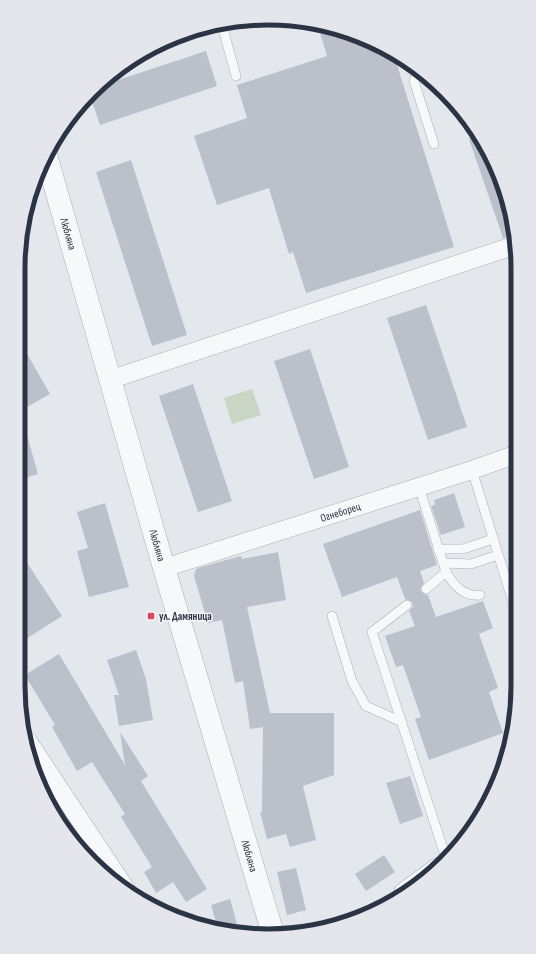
<svg xmlns="http://www.w3.org/2000/svg" width="536" height="954" viewBox="0 0 536 954" font-family="'Sofia Sans Condensed',sans-serif">
  <style>
    .green { fill: #c9d6c5 }
    .building { fill: #bbc0ca }
    .lines { fill: none; stroke-linecap: round; stroke-linejoin: round }
    .service-casing { stroke: #a9aeb7; stroke-width: 10 }
    .minor-casing { stroke: #a9aeb7; stroke-width: 19 }
    .tertiary-casing { stroke: #a9aeb7; stroke-width: 23 }
    .service { stroke: #f7f8fa; stroke-width: 9 }
    .minor { stroke: #f7f8fa; stroke-width: 18 }
    .tertiary { stroke: #f7f8fa; stroke-width: 22 }
    .poi-dot { fill: #d1495b; stroke: #f4f6f9; stroke-width: 1.5 }
    .labels { text-anchor: middle; dominant-baseline: central; stroke-width: 3; stroke-linejoin: round; paint-order: stroke }
    .street-label { font-size: 11px; fill: #2b3445; stroke: #f4f6f9 }
    .poi-label { font-size: 11px; font-weight: bold; fill: #2b3445; stroke: #f4f6f9; text-anchor: start }
    .rim { fill: none; stroke: #2b3445; stroke-width: 5 }
  </style>
  <rect width="100%" height="100%" fill="#e4e7ec"/>
  <path class="green" d="M252 389 261 415 232 424 224 398Z"/>
  <g class="building">
    <path d="M318 26 393 52 454 247 306 293 293 252 289 254 269 188 217 205 194 136 247 118 237 85 327 56Z"/>
    <path d="M206 51 217 86 100 125 91 98 103 85Z"/>
    <path d="M479 135 505 187 516 235 503 238 469 139Z"/>
    <path d="M131 160 187 335 152 346 96 172Z"/>
    <path d="M426 305 467 427 428 440 387 318Z"/>
    <path d="M18 338 50 394 18 412Z"/>
    <path d="M310 349 349 467 314 479 274 361Z"/>
    <path d="M193 384 232 501 198 512 159 396Z"/>
    <path d="M23 421 38 474 18 480V422Z"/>
    <path d="M454 493 465 527 441 535 431 506 435 505 434 500Z"/>
    <path d="M105 503 129 587 89 597 77 551 88 548 77 512Z"/>
    <path d="M420 510 437 565 420 571 424 583 420 590 424 594 428 595 436 617 483 601 493 628 479 634 498 688 489 692 503 733 429 760 415 719 421 717 403 665 396 667 385 636 415 626 409 611 413 607 412 602 405 599 397 577 342 597 323 544Z"/>
    <path d="M18 549 62 616 26 639 18 627Z"/>
    <path d="M278 552 286 600 247 607 270 713H334V775L303 786 316 840 290 847 286 834 267 839 260 812H262L263 727 250 729 243 681 235 683 222 620 208 623 194 576 196 569 201 567 241 556 242 559Z"/>
    <path d="M136 650 146 679 153 720 119 726 114 695H119L107 660Z"/>
    <path d="M59 654 125 765 120 732 148 776 141 781 207 889 186 902 173 882 156 893 144 872 152 867 121 817 125 814 92 762 77 771 52 727 55 725 25 675Z"/>
    <path d="M410 776 423 816 400 824 386 783Z"/>
    <path d="M384 855 395 872 366 891 355 874Z"/>
    <path d="M296 868 306 910 287 915 277 872Z"/>
    <path d="M230 899 239 931 218 929 211 905Z"/>
  </g>
  <g class="lines">
    <defs>
      <g id="service">
        <path d="M222 25 236 76"/>
        <path d="M418 70 414 81 434 144"/>
        <path d="M472 470 517 615"/>
        <path d="M419 487 446 572 426 589"/>
        <path d="M438 549H463L493 539"/>
        <path d="M443 563 471 564 498 555"/>
        <path d="M446 572C454 585 463 597 480 595"/>
        <path d="M407 605 372 632 446 858"/>
        <path d="M332 616 352 681 366 706 402 722"/>
      </g>
      <g id="minor">
        <path d="M109 380 516 245"/>
        <path id="s1" d="M164 568 472 470 517 454"/>
        <path d="M27 740 129 894"/>
        <path d="M403 892 439 866"/>
      </g>
      <g id="tertiary">
        <path id="s2" d="M46 155 164 568 273 934"/>
      </g>
    </defs>
    <use href="#service" class="service-casing"/>
    <use href="#minor" class="minor-casing"/>
    <use href="#tertiary" class="tertiary-casing"/>
    <use href="#service" class="service"/>
    <use href="#minor" class="minor"/>
    <use href="#tertiary" class="tertiary"/>
  </g>
  <rect class="poi-dot" x="147" y="612" width="8" height="8" rx="2"/>
  <g class="labels">
    <g class="street-label">
      <text stroke="none"><textPath href="#s2" startOffset="82">Любляна</textPath></text>
      <text stroke="none"><textPath href="#s1" startOffset="185">Огнеборец</textPath></text>
      <text stroke="none"><textPath href="#s2" startOffset="406">Любляна</textPath></text>
      <text stroke="none"><textPath href="#s2" startOffset="730">Любляна</textPath></text>
    </g>
    <g class="poi-label">
      <text x="159" y="616">ул. Дамяница</text>
    </g>
  </g>
  <path d="M0 0H536V954H0ZM268 25H268A243 243 0 0 1 511 268V686A243 243 0 0 1 268 929H268A243 243 0 0 1 25 686V268A243 243 0 0 1 268 25Z" fill="#e4e6eb" fill-rule="evenodd"/>
  <path class="rim" d="M268 25H268A243 243 0 0 1 511 268V686A243 243 0 0 1 268 929H268A243 243 0 0 1 25 686V268A243 243 0 0 1 268 25Z"/>
</svg>
